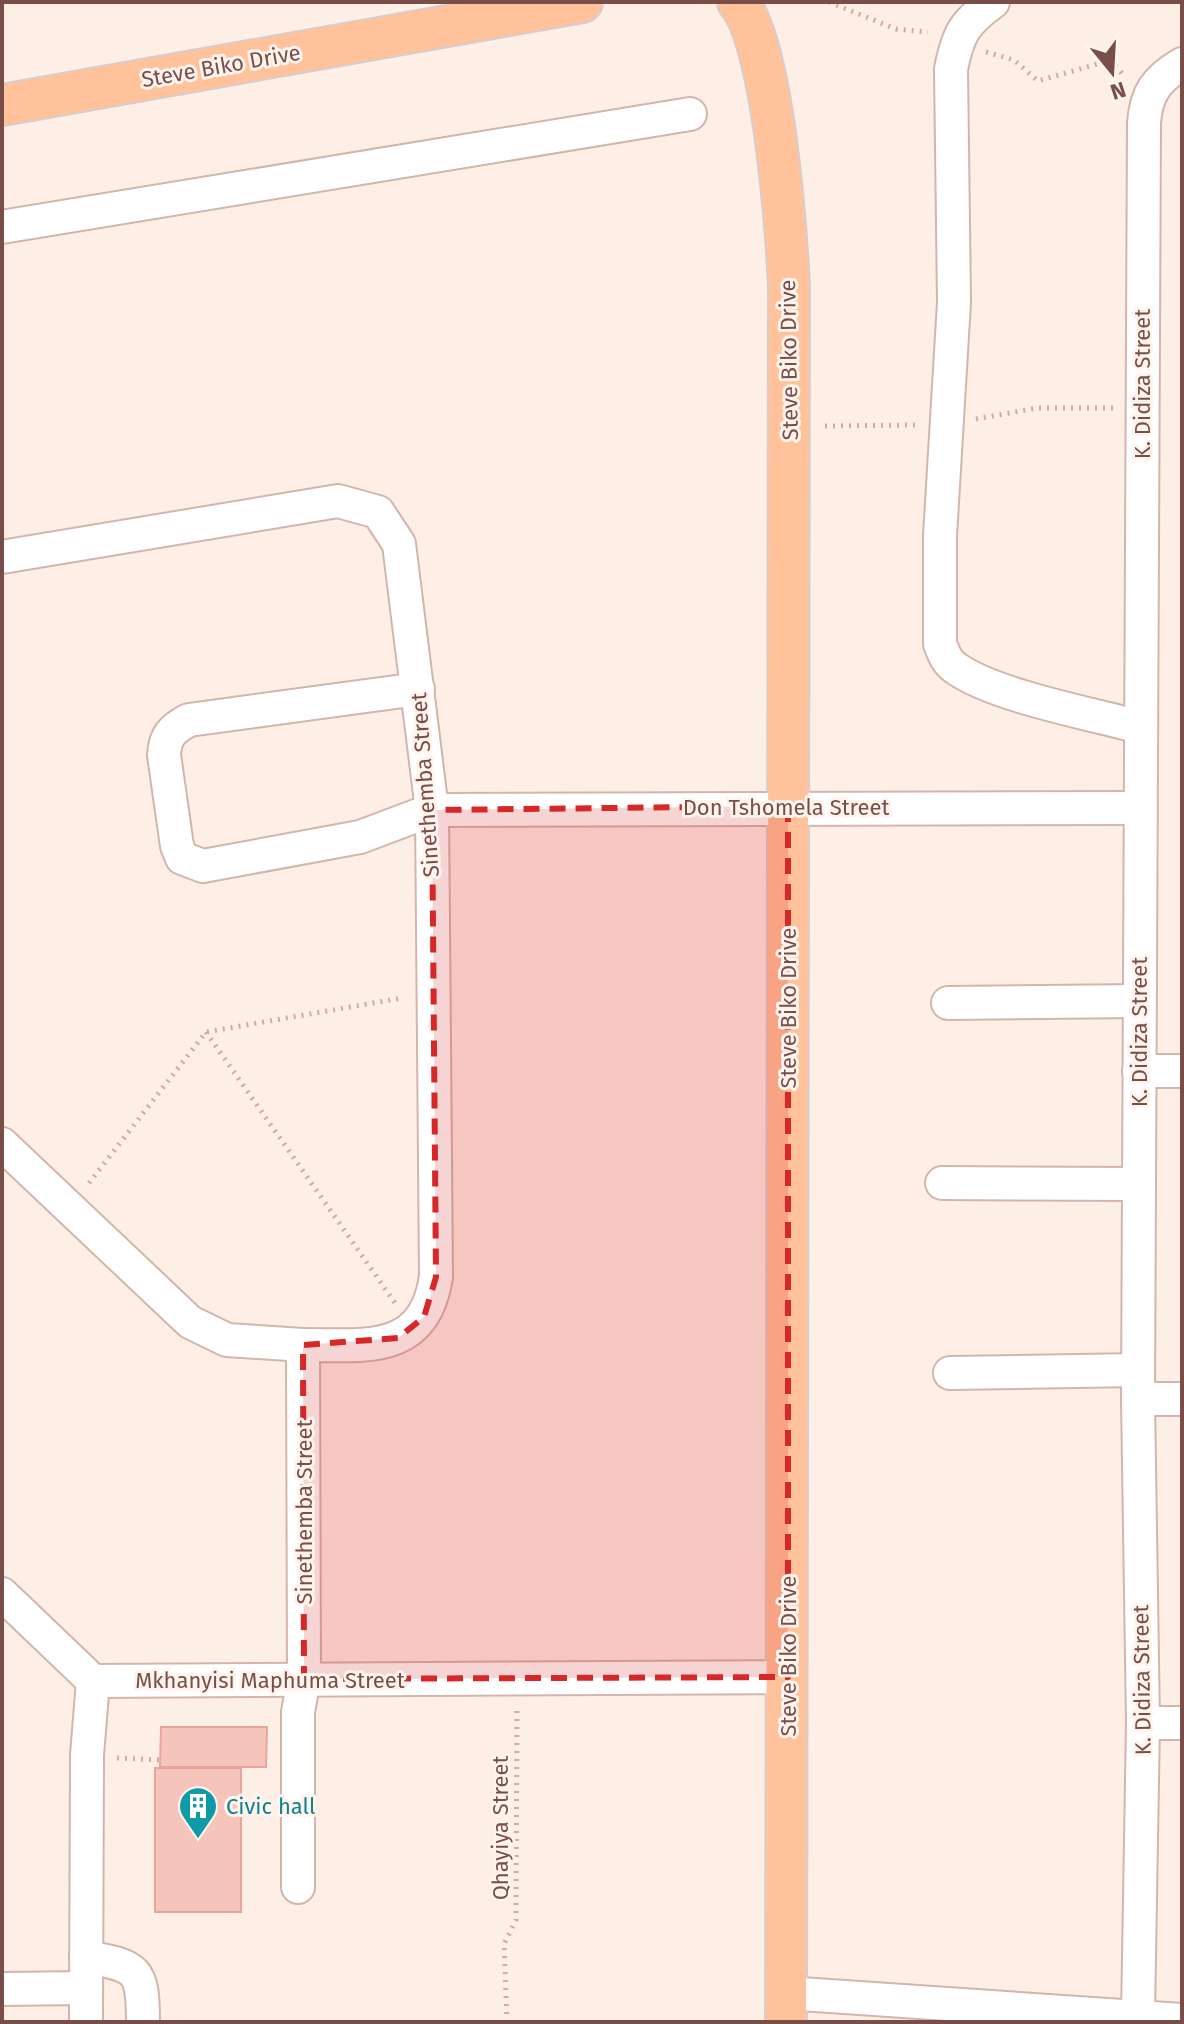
<svg xmlns="http://www.w3.org/2000/svg" width="1184" height="2024" viewBox="0 0 1184 2024" font-family="'Fira Sans',sans-serif">
  <style>
    .building { fill: #f5c5bc; stroke: #e8a69b; stroke-width: 2 }
    .lines { fill: none; stroke-linecap: round; stroke-linejoin: round }
    .minor-casing { stroke: #d3b5ad; stroke-width: 36 }
    .major-casing { stroke: #d9cdcc; stroke-width: 44 }
    .path { stroke: #daa79e; stroke-width: 5; stroke-dasharray: 2 6; stroke-linecap: butt }
    .minor { stroke: #fff; stroke-width: 32 }
    .major { stroke: #ffc29b; stroke-width: 40 }
    .marked { fill: #d62828; fill-opacity: 0.2; stroke: #d62828; stroke-width: 6; stroke-dasharray: 16 10; stroke-linejoin: round }
    .labels { text-anchor: middle; dominant-baseline: central; stroke-width: 6; stroke-linejoin: round; paint-order: stroke }
    .street-label { font-size: 22px; fill: #794e49; stroke: #fff4ed }
    .culture-label { font-size: 22px; fill: #0d838f; stroke: #fff4ed; text-anchor: start }
  </style>
  <rect width="100%" height="100%" fill="#feefe6"/>
  <g class="building">
    <path d="M161 1727H267L266 1767H160Z"/>
    <rect x="155" y="1768" width="86" height="144"/>
  </g>
  <g class="lines">
    <defs>
      <g id="minor">
        <path d="M993 2C964 23 958 34 951 69L954 302 940 536V644C944 654 947 663 957 669 996 696 1092 714 1140 727"/>
        <path d="M2 227 690 114"/>
        <path d="M2 557 338 501 378 512 399 544 432 810 436 1277C424 1355 366 1345 303 1345L304 1679 298 1712V1887"/>
        <path d="M418 689 189 720C172 729 165 736 164 755L177 846 182 858 203 866 360 837 432 810 1140 808"/>
        <path d="M948 1003 1139 1001"/>
        <path d="M1139 1071H1182"/>
        <path d="M2 1144 190 1322 227 1340 303 1345"/>
        <path d="M942 1183 1139 1184"/>
        <path d="M950 1373 1138 1370"/>
        <path d="M1138 1399H1182"/>
        <path d="M2 1594 93 1681"/>
        <path d="M93 1681 788 1677"/>
        <path d="M1143 1723H1182"/>
        <path d="M86 1957C138 1966 143 1969 143 2022"/>
        <path d="M2 1989 86 1988"/>
        <path d="M786 1993 1182 2020"/>
        <path d="M1138 2016 1143 1723 1138 1399 1144 123C1146 94 1156 79 1182 64"/>
        <path d="M86 2022 87 1755 93 1681"/>
      </g>
      <g id="major">
        <path d="M738 2C773 43 786 227 789 286L786 2022"/>
        <path d="M2 105 582 2"/>
      </g>
    </defs>
    <use href="#minor" class="minor-casing"/>
    <use href="#major" class="major-casing"/>
    <g class="path">
      <path d="M829 2 896 29 928 32"/>
      <path d="M986 52 1014 60 1038 81 1111 60 1124 76"/>
      <path d="M976 419 1037 408H1113"/>
      <path d="M825 426 915 425"/>
      <path d="M206 1032 395 1303"/>
      <path d="M89 1183 206 1032 402 998"/>
      <path d="M117 1758 160 1760"/>
      <path d="M507 2022 504 1944 516 1920 517 1710"/>
    </g>
    <use href="#minor" class="minor"/>
    <use href="#major" class="major"/>
  </g>
  <path class="marked" d="M788 806V1677L304 1679 303 1345 398 1338 424 1317 436 1277 432 810Z"/>
  <defs>
    <symbol id="building-pin" viewBox="-11 -11 22 30"><path d="M0 17L-7.5 6A9.5 9.5 0 1 1 7.5 6Z" fill="#0f9aa8" stroke="#fff4ed"/><path d="M-4-6H4V6H1V3H-1V6H-4ZM-2.5-4.3h1.7v1.8h-1.7ZM.8-4.3h1.7v1.8H.8ZM-2.5-1h1.7V.8h-1.7ZM.8-1h1.7V.8H.8Z" fill="#fff"/></symbol>
  </defs>
  <g fill-rule="evenodd">
    <use href="#building-pin" x="176" y="1784" width="44" height="60"/>
  </g>
  <g class="labels">
    <g class="street-label">
      <text transform="translate(221 66) rotate(-10)">Steve Biko Drive</text>
      <text transform="translate(789 360) rotate(-91)">Steve Biko Drive</text>
      <text transform="translate(1142 384) rotate(-90)">K. Didiza Street</text>
      <text transform="translate(425 785) rotate(-94)">Sinethemba Street</text>
      <text x="786" y="807">Don Tshomela Street</text>
      <text transform="translate(788 1008) rotate(-90)">Steve Biko Drive</text>
      <text transform="translate(1139 1032) rotate(-90)">K. Didiza Street</text>
      <text transform="translate(304 1512) rotate(-90)">Sinethemba Street</text>
      <text transform="translate(788 1656) rotate(-90)">Steve Biko Drive</text>
      <text x="270" y="1680">Mkhanyisi Maphuma Street</text>
      <text transform="translate(1142 1680) rotate(-91)">K. Didiza Street</text>
      <text transform="translate(500 1828) rotate(-90)">Qhayiya Street</text>
    </g>
    <g class="culture-label">
      <text x="226" y="1806">Civic hall</text>
    </g>
  </g>
  <rect width="1184" height="2024" fill="none" stroke="#794e49" stroke-width="8"/>
  <g transform="translate(1112 72) rotate(162)" stroke="#fff4ed" stroke-width="6" paint-order="stroke">
  <path d="M0-6L14 30L0 20L-14 30Z" fill="#794e49"/>
  <text y="-12" font-size="22" font-weight="bold" text-anchor="middle" fill="#794e49">N</text>
  </g>
</svg>
